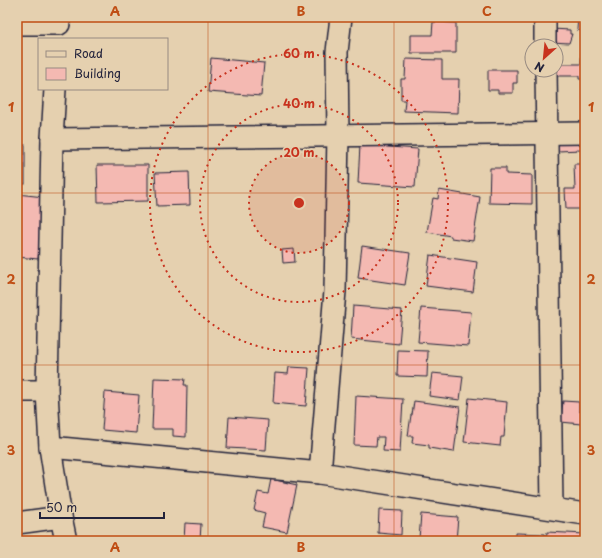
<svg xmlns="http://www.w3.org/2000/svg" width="602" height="558" viewBox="0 0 602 558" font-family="'Playpen Sans',sans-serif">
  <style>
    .building { fill: #f4b9b2; stroke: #22223b }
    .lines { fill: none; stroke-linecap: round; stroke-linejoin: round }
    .minor-casing { stroke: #22223b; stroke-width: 24 }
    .minor { stroke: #e5d0af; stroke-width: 21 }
    .grid { fill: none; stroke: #c04e15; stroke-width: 1; stroke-opacity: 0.55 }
    .ring { fill: none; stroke: #c8321e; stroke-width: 2; stroke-dasharray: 2 4 }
    .centre { fill: #c8321e; stroke: #e5d0af; stroke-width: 2 }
    .ring-label { font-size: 12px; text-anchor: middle; font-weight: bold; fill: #c8321e; stroke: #e5d0af; stroke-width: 3; stroke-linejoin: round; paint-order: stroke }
    .neatline { fill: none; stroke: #c04e15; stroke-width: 1.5 }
    .grid-label { font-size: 13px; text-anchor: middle; font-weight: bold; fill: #c04e15 }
  </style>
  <rect width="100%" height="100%" fill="#e5d0af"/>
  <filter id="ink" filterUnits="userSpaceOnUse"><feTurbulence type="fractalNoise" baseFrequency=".025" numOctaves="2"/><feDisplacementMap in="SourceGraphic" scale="8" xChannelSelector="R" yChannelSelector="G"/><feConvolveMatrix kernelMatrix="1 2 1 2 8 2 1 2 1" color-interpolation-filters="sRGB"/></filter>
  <g filter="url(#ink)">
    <g class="building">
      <path d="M578 17H585V31L577 30Z"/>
      <path d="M433 22 456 23V53H411V35H432Z"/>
      <path d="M552 29 570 30V34H572L569 43 551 42Z"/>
      <path d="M582 39H585V79H579V76H557V64H581Z"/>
      <path d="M211 58 264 63 261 96 208 92Z"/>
      <path d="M406 59 442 60V79H459L458 113 404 111 405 100H401V79H405Z"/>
      <path d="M488 70H517V83H513V93H498V90H488Z"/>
      <rect x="17" y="87" width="3" height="18"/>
      <path d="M585 135V225H582V209H566L565 189H575L574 164H582L581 150 558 151V136Z"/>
      <rect x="17" y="145" width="8" height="39"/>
      <path d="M360 145 418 149 415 187 358 183Z"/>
      <path d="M97 165H148V201L98 202Z"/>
      <path d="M490 168H506V174L532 175V204L489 203Z"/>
      <path d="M189 172 190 205 157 206 155 173Z"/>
      <path d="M439 190 480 197 473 241 451 238V236L427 232 433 198 438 199Z"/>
      <path d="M17 194 44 197 38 259 17 257Z"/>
      <path d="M362 246 410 253 405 285 358 278Z"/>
      <path d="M294 249 295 262 283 263 282 250Z"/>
      <path d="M430 255 477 262 473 292 426 286Z"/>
      <path d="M353 306 402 310 399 344 351 339Z"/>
      <path d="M421 308 471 312 468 346 418 342Z"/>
      <path d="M398 350 428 351 427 377 397 376Z"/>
      <path d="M289 367 309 368 306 406 273 403 275 373 288 374Z"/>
      <path d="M432 373 463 376 460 400 429 396Z"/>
      <path d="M154 378 185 379 184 385H187L186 437 173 436V429H152Z"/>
      <path d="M105 392 139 395 136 433 102 430Z"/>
      <path d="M356 396 403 399 400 452 383 451 384 437H377L376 446 354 445Z"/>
      <path d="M469 398 507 402 504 437H501L500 446 464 442Z"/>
      <path d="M414 401 460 407 454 452 429 448V445L412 443 413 436H408L411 415H412Z"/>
      <path d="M563 401 579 402V411L582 412 581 424 561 422Z"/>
      <path d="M229 417 268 420 266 450 227 448Z"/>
      <path d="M271 479 297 485 287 532 262 527 265 513 254 510 258 492 268 494Z"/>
      <path d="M379 510 402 511 401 535 378 533Z"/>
      <path d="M421 514 458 517 456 541 419 539Z"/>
      <path d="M185 523 201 524 200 541H184Z"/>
      <path d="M547 532 585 534V541H546Z"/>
      <path d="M516 533 545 534V541H516Z"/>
    </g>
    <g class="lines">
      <defs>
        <g id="minor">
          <path d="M545 17V46"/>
          <path d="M17 24H59"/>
          <path d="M546 70 552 508"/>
          <path d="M55 89 52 139 47 391 50 447 61 517 66 541"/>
          <path d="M52 139 585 133"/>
          <path d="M17 391H47"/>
          <path d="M50 447 320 473 585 514"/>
          <path d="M320 473 335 291 338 135 337 52 341 17"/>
          <path d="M17 523 61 517"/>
        </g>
      </defs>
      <use href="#minor" class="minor-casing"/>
      <use href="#minor" class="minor"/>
    </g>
  </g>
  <path class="grid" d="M208 17V541M394 17V541M17 193H585M17 365H585"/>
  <circle cx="299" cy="203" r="50" fill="#c8321e" fill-opacity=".12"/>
  <g class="ring">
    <circle cx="299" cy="203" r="50"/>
    <circle cx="299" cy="203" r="99"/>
    <circle cx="299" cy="203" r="149"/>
  </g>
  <circle cx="299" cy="203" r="6" class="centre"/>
  <g class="ring-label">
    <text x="299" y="58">60 m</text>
    <text x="299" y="108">40 m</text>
    <text x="299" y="157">20 m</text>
  </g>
  <rect width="602" height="558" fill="none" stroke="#e5d0af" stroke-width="44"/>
  <rect x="38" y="38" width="130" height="52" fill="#e5d0af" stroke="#978a81"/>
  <rect x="46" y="51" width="20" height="6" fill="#e5d0af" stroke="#978a81"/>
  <text x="74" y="58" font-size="12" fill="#22223b">Road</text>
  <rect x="46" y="68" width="20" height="12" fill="#f4b9b2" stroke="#978a81"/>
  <text x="74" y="78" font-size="12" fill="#22223b">Building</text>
  <g transform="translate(544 58) rotate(207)"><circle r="19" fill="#e5d0af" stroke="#978a81"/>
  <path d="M0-3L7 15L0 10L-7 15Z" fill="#c8321e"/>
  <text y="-6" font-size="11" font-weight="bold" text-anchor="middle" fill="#22223b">N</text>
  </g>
  <path d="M40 512v6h124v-6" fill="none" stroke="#22223b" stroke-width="2"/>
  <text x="46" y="512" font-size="12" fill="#22223b" stroke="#e5d0af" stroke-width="3" paint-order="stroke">50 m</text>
  <rect x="22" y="22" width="558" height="514" class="neatline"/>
  <g class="grid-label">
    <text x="115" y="16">A</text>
    <text x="301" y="16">B</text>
    <text x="487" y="16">C</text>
    <text x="11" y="112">1</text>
    <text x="591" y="112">1</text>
    <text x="11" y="284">2</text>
    <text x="591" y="284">2</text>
    <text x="11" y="455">3</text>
    <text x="591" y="455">3</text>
    <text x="115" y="552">A</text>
    <text x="301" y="552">B</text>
    <text x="487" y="552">C</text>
  </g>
</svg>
